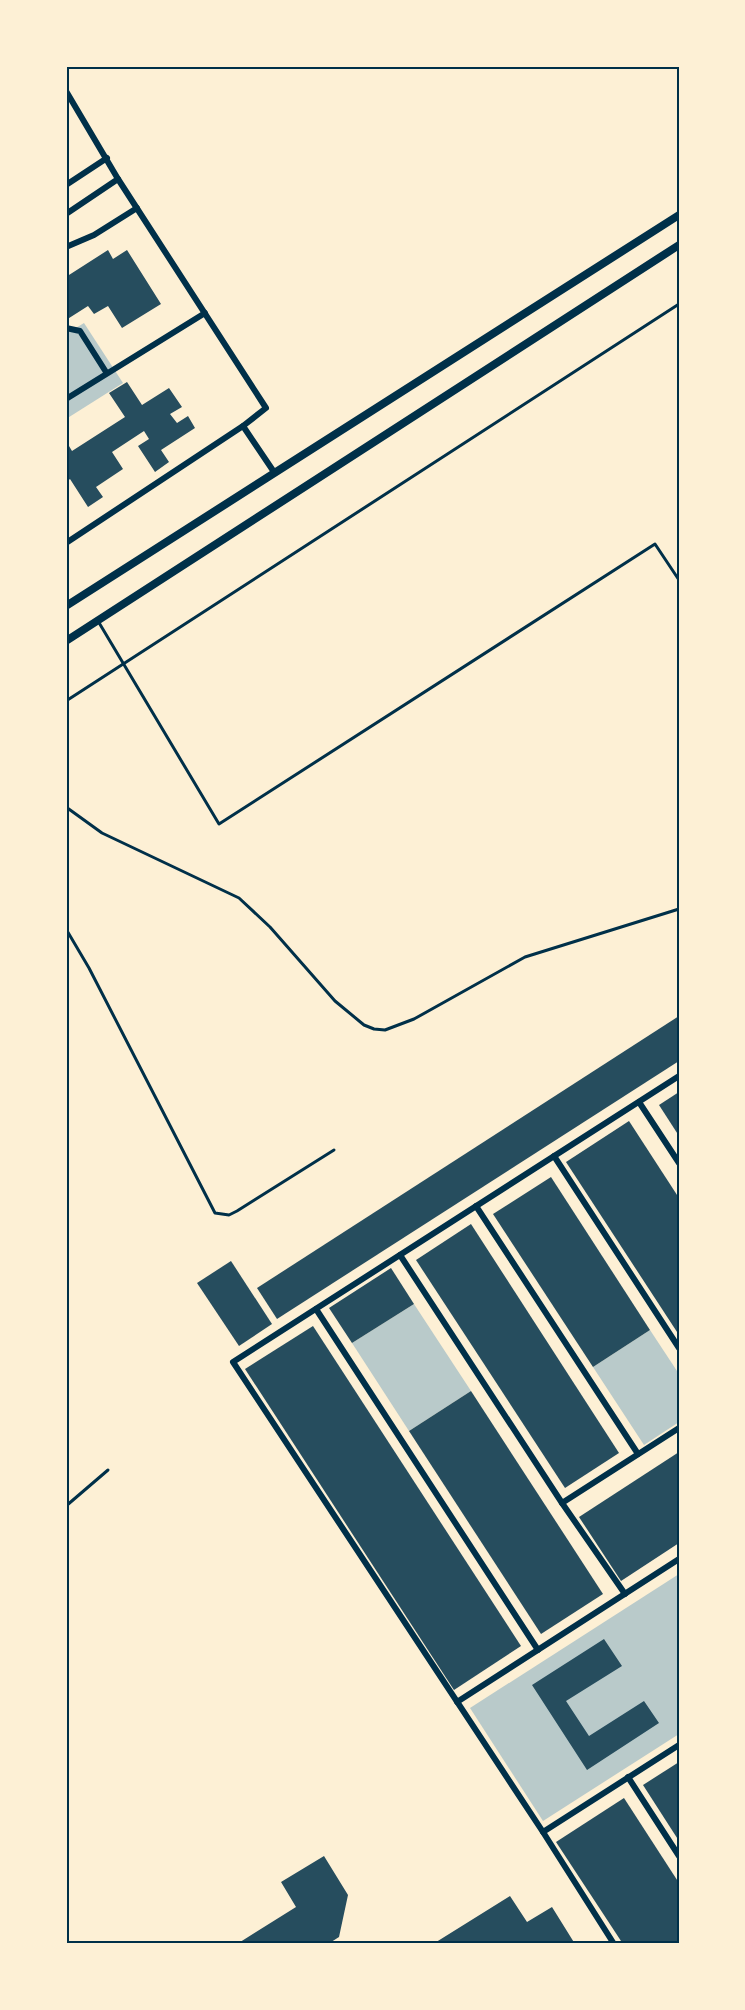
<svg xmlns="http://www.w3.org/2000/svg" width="745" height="2010" viewBox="0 0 745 2010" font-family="Montserrat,sans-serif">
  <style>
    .green { fill: #b9caca }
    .building { fill: #264d5e }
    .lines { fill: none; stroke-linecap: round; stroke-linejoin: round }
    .service { stroke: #003049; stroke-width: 3 }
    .minor { stroke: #003049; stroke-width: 6 }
    .tertiary { stroke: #003049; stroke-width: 8 }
    .neatline { fill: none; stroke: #003049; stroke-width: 2 }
  </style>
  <rect width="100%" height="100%" fill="#fdf0d5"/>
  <g class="green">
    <path d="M84 323 123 383 66 419V334Z"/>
    <path d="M414 1304 471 1391 409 1431 352 1343Z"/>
    <path d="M650 1330 679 1374V1422L644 1445 593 1367Z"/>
    <path d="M679 1574V1734L543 1821 470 1708Z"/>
  </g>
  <g class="building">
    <path d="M108 250 113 259 127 250 161 304 122 328 108 306 94 314 88 306 66 320V271L69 275Z"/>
    <path d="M127 382 142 405 169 388 182 407 170 414 177 423 188 416 195 428 161 450 169 462 155 472 138 446 149 439 144 431 112 452 123 469 96 487 103 497 88 507 70 479 66 482V441L72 451 125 417 109 393Z"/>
    <path d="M679 1016V1061L277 1319 257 1288Z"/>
    <path d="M679 1092V1136L659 1105Z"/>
    <path d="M629 1121 679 1198V1335L566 1162Z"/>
    <path d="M551 1177 650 1330 593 1367 493 1214Z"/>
    <path d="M471 1224 619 1453 565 1488 416 1260Z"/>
    <path d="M231 1261 272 1324 239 1346 197 1283Z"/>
    <path d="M391 1268 414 1304 352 1343 329 1308Z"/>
    <path d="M313 1326 521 1646 454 1690 245 1369Z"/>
    <path d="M471 1391 603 1594 541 1634 409 1431Z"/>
    <path d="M679 1452V1543L621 1581 579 1517Z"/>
    <path d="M604 1639 622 1666 566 1701 589 1736 644 1701 659 1723 587 1770 532 1685Z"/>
    <path d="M679 1762V1841L643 1785Z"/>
    <path d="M624 1798 679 1883V1944H623L556 1842Z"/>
    <path d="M324 1856 348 1895 339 1937 328 1944H237L296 1907 281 1882Z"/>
    <path d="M510 1896 527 1922 552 1907 575 1944H433Z"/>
  </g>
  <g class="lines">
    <g class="service">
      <path d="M98 621 219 824 655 544 679 580"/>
      <path d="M66 701 679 304"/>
      <path d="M66 807 102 833 239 898 270 927 335 1001 364 1025 374 1029 385 1030 414 1019 525 957 679 909"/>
      <path d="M66 929 89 968 215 1213 229 1215 237 1211 334 1150"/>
      <path d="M66 1506 108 1470"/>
    </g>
    <g class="minor">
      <path d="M66 91 118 179 266 408 243 426 274 472"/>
      <path d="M66 185 107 158"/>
      <path d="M66 214 118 179"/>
      <path d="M66 247 94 235 137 208"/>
      <path d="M66 328 80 331 106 372"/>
      <path d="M66 399 205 313"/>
      <path d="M66 543 243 426"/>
      <path d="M639 1102 679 1163"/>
      <path d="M554 1156 679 1348"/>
      <path d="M476 1206 638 1454"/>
      <path d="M400 1255 562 1503"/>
      <path d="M316 1309 538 1650"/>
      <path d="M625 1594 562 1503 679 1428"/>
      <path d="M457 1702 679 1559"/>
      <path d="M628 1777 679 1856"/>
      <path d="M543 1832 679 1745"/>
      <path d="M614 1944 543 1832 233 1362 679 1076"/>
    </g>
    <g class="tertiary">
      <path d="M66 606 679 215"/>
      <path d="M66 641 679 245"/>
    </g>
  </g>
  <rect width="745" height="2010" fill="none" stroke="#fdf0d5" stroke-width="135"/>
  <rect x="68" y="68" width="610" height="1874" class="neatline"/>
</svg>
